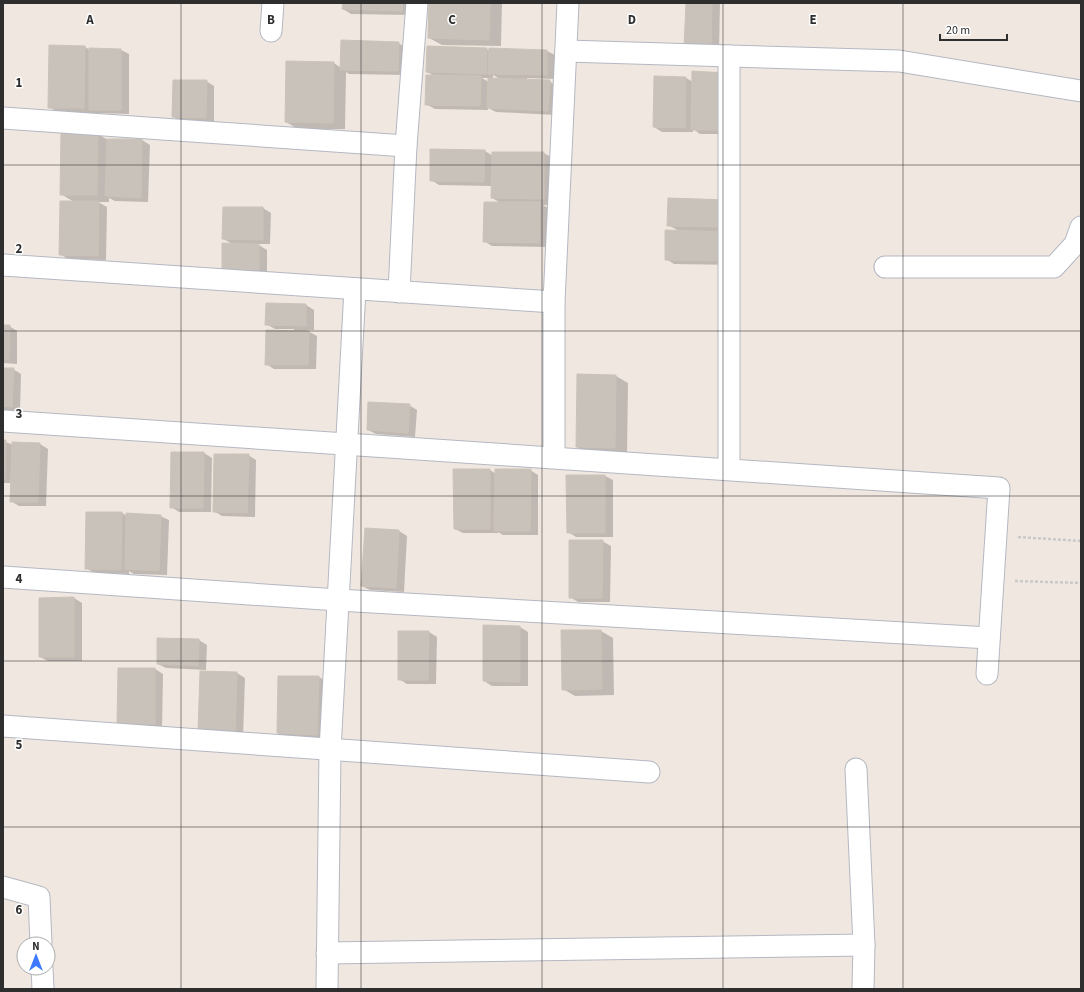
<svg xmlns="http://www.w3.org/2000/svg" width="1084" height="992" viewBox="0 0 1084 992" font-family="'Source Sans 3',sans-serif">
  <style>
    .shadow { fill: #0003; fill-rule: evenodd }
    .building { fill: #c8c2bb; stroke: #ccc3b8 }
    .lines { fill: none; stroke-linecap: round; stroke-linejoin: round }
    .minor-casing { stroke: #b4b8c2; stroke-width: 23 }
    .path { stroke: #c9c9c9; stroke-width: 2.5; stroke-dasharray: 3 2; stroke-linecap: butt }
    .minor { stroke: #fff; stroke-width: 21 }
    .grid { fill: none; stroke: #2e2e2e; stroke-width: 1; stroke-opacity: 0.55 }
    .grid-label { font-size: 13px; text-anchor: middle; font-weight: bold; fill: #2e2e2e; stroke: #fff; stroke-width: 3; stroke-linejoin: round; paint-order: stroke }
  </style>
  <rect width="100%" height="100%" fill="#f0e7e0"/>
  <g class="shadow">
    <path d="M344 3H411L410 15 351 14 343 9Z"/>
    <path d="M430 3H502L501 46 442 45 429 38Z"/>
    <path d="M687 3H720L719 52 693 51Z"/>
    <path d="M398 43 407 48 406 75 349 74 346 72 345 129H298L286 122 287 62 334 63 341 68Z"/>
    <path d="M50 46 85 47 90 50H121L129 54V114L96 113V115L61 114 49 107Z"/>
    <path d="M486 49 490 51V49L547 51 555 55V79L527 78V80L549 81 557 86 556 115 496 112 488 108V110L435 109 426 104 435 76 427 72ZM493 75 500 79H493ZM482 78H489V82L487 81Z"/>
    <path d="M686 78 693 82 733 134H700L693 129V132H662L654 127Z"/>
    <path d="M206 81 214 86V122L182 121 173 117Z"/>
    <path d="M98 134 108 140H142L150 145 148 202 115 201 109 198V202H98L107 207 106 260 68 259 60 254 74 202 61 194Z"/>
    <path d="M485 151 493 156 544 153 556 160V205H543L548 208 547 247 492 246 484 241 501 203 492 198V186L439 185 431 180Z"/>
    <path d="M669 199 740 238 739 265 674 264 666 259 679 231 668 225Z"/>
    <path d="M263 208 271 213 270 244H257L267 250V274L231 273 223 269 233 244 223 239Z"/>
    <path d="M306 305 314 310V330H306L317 336 316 369H274L266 364 294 331V329H275L266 324Z"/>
    <path d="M3 326H9L17 331V364L3 363Z"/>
    <path d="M3 369H13L21 374 20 411 3 410Z"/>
    <path d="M616 376 628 383 627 455 589 454 577 447Z"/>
    <path d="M409 405 417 410 415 437 376 434 368 430Z"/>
    <path d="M3 441 13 445 40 444 48 449 46 506H19L11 501 12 483H3Z"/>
    <path d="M172 453H204L212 458 211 512H179L171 507Z"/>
    <path d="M248 455 256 460 255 517 222 516 214 511Z"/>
    <path d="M490 470 496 474 530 470 538 475V535H503L498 532V533H463L455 529Z"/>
    <path d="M605 476 613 480V537H576L568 532Z"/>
    <path d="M87 513H122L127 516H160L169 520 167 575 134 574 129 571V574L94 573 86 568Z"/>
    <path d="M366 529 399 531 407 536 404 592 370 590 362 586Z"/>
    <path d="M602 541 611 546 610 602H578L570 597Z"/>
    <path d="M3 598 4 599V638H3Z"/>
    <path d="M74 598 82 603V661H48L40 657Z"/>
    <path d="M484 626 520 627 528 632V686H492L484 681Z"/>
    <path d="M601 631 613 638 614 695 575 696 563 689Z"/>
    <path d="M429 632 437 637 436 684H407L399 679Z"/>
    <path d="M199 640 207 645 206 670 166 668 158 664Z"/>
    <path d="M155 669 163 674 162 729 118 723Z"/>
    <path d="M201 672 237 673 245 678 243 737 207 736Z"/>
    <path d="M319 677 331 684 329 741 290 740 278 733Z"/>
  </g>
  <g class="building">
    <path d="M343 3H403L402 11 342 9Z"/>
    <path d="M429 3H490L489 40 428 38Z"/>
    <path d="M686 3H712L711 48 684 47Z"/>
    <path d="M341 40 399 42 398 71 340 70Z"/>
    <path d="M49 45 85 46 84 108H48Z"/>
    <path d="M427 46 487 48 486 74 426 72Z"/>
    <path d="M89 48 121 49V110H89Z"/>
    <path d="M489 48 547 50V75L488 74Z"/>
    <path d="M286 61 334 62 333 123 285 122Z"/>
    <path d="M692 71 726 73 725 130H691Z"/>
    <path d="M426 75 481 76 480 106 425 105Z"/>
    <path d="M654 76 686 77 685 128 653 127Z"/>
    <path d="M488 78 550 80 548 111 487 108Z"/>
    <path d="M173 80H207L206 118 172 117Z"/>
    <path d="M61 132 98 133 97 195H60Z"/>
    <path d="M107 139H142L141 198 105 196Z"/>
    <path d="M430 149 485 150 484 182 430 181Z"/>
    <path d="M492 152H544V199L491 198Z"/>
    <path d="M668 198 729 200V227L667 226Z"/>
    <path d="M60 201H99L98 256 59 255Z"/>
    <path d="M484 202H540L539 243 483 242Z"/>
    <path d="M223 207H263V240L222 239Z"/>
    <path d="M665 230 732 232V261L665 260Z"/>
    <path d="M222 243 259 244V270L222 269Z"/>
    <path d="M266 303 306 304V326L265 325Z"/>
    <path d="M3 325H10L9 360 3 359Z"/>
    <path d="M266 330 309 331 308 365H265Z"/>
    <path d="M3 368H14L12 407 3 406Z"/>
    <path d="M577 374 616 375 615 448 576 447Z"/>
    <path d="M368 402 410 404 408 433 367 430Z"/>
    <path d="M3 440H6L5 479H3Z"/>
    <path d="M12 442 40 443 38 502H10Z"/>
    <path d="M171 452H204L203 508H170Z"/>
    <path d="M214 454H249L247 513 213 512Z"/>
    <path d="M453 469H490V529H454Z"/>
    <path d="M495 469H531L530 531H494Z"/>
    <path d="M566 475H605V533H567Z"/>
    <path d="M86 512H122L121 570 85 569Z"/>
    <path d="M126 513 161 515 159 571 125 569Z"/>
    <path d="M365 528 399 530 396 588 361 586Z"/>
    <path d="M569 540H603L602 598H569Z"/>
    <path d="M74 597V657H39V598Z"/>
    <path d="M483 625 520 626V682L483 681Z"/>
    <path d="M561 630H601L602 689 562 690Z"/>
    <path d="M398 631H429L428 680H398Z"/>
    <path d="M157 638 199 639 198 666 157 664Z"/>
    <path d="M118 668H155V724H117Z"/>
    <path d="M200 671 237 672 235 733 198 732Z"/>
    <path d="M278 676H319L317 735 277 733Z"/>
  </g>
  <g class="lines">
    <defs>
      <g id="minor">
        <path d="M271 31 273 3"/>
        <path d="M566 51 899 61 1081 91"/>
        <path d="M729 56V469"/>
        <path d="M3 118 406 146"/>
        <path d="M3 265 554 302"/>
        <path d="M885 267H1054L1075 244 1081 227"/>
        <path d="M399 292 406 146 417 3"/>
        <path d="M3 421 999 488 987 674"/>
        <path d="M554 457V302L568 3"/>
        <path d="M3 577 338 600 989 638"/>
        <path d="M3 726 649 772"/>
        <path d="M856 769 864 945 863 989"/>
        <path d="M3 887 39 897 41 944"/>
        <path d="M327 953 864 945"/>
        <path d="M42 968 43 989"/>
        <path d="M327 989 330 750 355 289"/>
      </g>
    </defs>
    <use href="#minor" class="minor-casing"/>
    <g class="path">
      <path d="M1018 537 1081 541"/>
      <path d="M1015 581 1081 583"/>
    </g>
    <use href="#minor" class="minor"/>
  </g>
  <path class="grid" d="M181 3V989M361 3V989M542 3V989M723 3V989M903 3V989M3 165H1081M3 331H1081M3 496H1081M3 661H1081M3 827H1081"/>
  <g class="grid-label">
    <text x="90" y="24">A</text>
    <text x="271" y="24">B</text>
    <text x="452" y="24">C</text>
    <text x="632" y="24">D</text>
    <text x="813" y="24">E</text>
    <text x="19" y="87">1</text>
    <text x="19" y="253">2</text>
    <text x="19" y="418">3</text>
    <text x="19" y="583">4</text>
    <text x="19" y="749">5</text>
    <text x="19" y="914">6</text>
  </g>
  <rect width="1084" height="992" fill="none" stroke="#2e2e2e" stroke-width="8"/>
  <g transform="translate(36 956)"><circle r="19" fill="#ffffff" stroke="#ababab"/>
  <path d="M0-3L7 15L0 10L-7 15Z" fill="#3e79ff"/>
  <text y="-6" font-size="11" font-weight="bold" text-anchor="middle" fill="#2e2e2e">N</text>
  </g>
  <path d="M940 34v6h67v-6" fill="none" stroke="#2e2e2e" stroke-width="2"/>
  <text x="946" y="34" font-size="12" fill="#2e2e2e" stroke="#ffffff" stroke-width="3" paint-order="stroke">20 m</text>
</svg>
